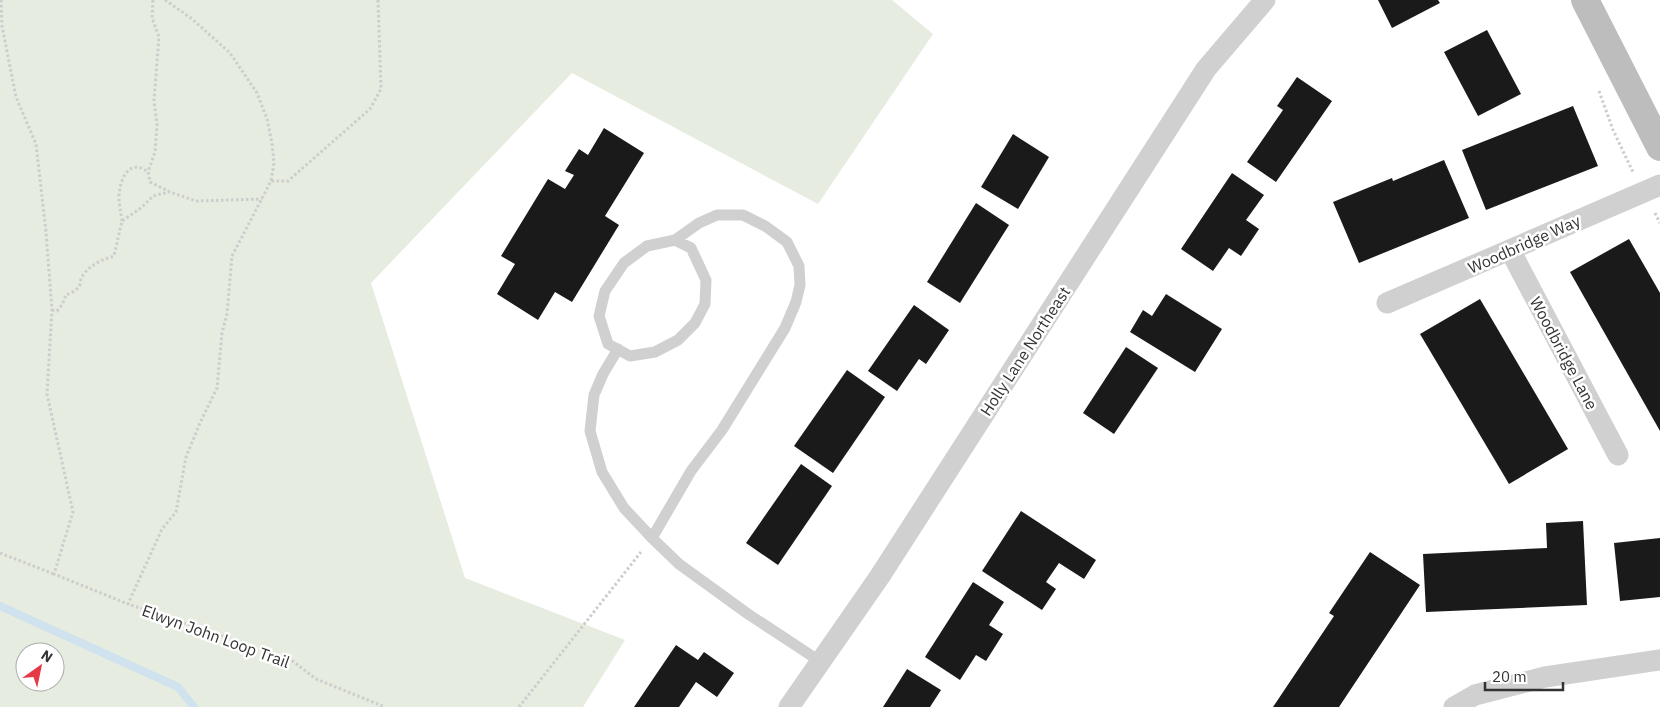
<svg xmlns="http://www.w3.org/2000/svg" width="1660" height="707" viewBox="0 0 1660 707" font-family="'IBM Plex Sans',sans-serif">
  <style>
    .green { fill: #e6ecdf; fill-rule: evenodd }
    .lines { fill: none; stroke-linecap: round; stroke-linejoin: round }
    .stream { stroke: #cfe2ee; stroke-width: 8 }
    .building { fill: #1a1a1a }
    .path { stroke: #cdcdcd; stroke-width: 3; stroke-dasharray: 2.5 2.5; stroke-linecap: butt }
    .lane { stroke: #d0d0d0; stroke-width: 11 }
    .street { stroke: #d0d0d0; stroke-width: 21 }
    .secondary { stroke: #bdbdbd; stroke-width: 28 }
    .labels { text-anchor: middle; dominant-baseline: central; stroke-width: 5; stroke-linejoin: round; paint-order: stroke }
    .street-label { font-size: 16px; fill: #333; stroke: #fff }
  </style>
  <rect width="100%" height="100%" fill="#fff"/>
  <path class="green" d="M0 0H892L933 34 818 204 572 73 371 283 465 578 625 640 583 707H0ZM25 652H55V682H25Z"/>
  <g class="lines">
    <path class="stream" d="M0 606 178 687 194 707"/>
  </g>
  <g class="building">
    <path d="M1378 0H1438L1440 3 1392 28Z"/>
    <path d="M1487 30 1521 94 1478 116 1444 52Z"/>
    <path d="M1297 77 1332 101 1276 182 1247 162 1283 110 1277 106Z"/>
    <path d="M1573 106 1598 166 1486 210 1462 150Z"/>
    <path d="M604 128 644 153 605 216 619 225 572 302 555 292 538 320 497 294 515 264 501 256 548 179 565 189 574 175 565 171 579 149 588 155Z"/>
    <path d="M1013 134 1049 157 1018 209 981 187Z"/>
    <path d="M1444 160 1469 218 1359 263 1333 202 1392 178 1393 181Z"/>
    <path d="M1232 173 1264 195 1246 220 1259 229 1241 256 1229 248 1213 271 1181 249Z"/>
    <path d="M976 203 1009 225 960 303 927 282Z"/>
    <path d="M1629 239 1660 293V431L1570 272Z"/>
    <path d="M1166 294 1222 329 1195 372 1130 332 1143 310 1152 316Z"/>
    <path d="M1480 299 1568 449 1509 484 1420 334Z"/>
    <path d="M914 305 949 330 926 364 919 359 897 391 868 371Z"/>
    <path d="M1126 347 1158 368 1114 434 1083 413Z"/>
    <path d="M847 370 885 397 833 473 794 446Z"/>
    <path d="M801 464 832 486 778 565 746 543Z"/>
    <path d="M1021 511 1096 560 1084 579 1059 563 1046 582 1056 589 1042 610 982 571Z"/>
    <path d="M1583 521 1587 605 1426 612 1423 554 1547 548 1546 523Z"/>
    <path d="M1660 538V597L1620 601 1614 543Z"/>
    <path d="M1370 552 1420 585 1339 707H1273L1334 616 1329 613Z"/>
    <path d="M973 582 1004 602 989 625 1003 634 986 661 976 655 960 680 925 657Z"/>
    <path d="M676 645 698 660 704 652 734 673 717 697 696 682 679 707H634Z"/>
    <path d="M907 669 941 690 930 707H883Z"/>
  </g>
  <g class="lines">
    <g class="path">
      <path d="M1 0 2 26 16 97 36 144 46 232 52 310 47 394 73 512 54 574 128 604"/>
      <path d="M153 0 152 18 159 37 154 100 157 125 155 152 148 172 150 182 170 192 196 201 262 199"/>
      <path d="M165 0 191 18 230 53 257 93 267 119 272 143 274 163 271 181"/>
      <path d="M378 0 381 89 370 109 288 181H271L232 256 227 314 222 333 217 388 200 423 186 457 176 512 162 529 128 604 290 659 316 679 385 707"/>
      <path d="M1599 91 1613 130 1633 172"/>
      <path d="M1655 213 1660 223"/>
      <path d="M122 221C121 214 120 208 119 201 118 184 127 156 148 172"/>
      <path d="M52 310 57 311 62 305 66 295C70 293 77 291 79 286 81 284 80 281 81 279 87 266 101 260 114 256L122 221 141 208 153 196 169 192"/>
      <path d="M0 553 54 574"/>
      <path d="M519 707 641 552"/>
    </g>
    <g class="lane">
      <path d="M675 240 691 248 706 280 705 304 695 323 678 340 655 352 630 356 608 344 599 316 605 291 624 263 647 246 675 240 699 223 717 215H743L765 226 787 242 799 266 800 285 796 302 785 328 722 430 691 471 652 538 679 564 748 614 821 662"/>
      <path d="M618 349 603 374 594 395 590 431 602 472 624 508 652 538"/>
    </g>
    <g class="street">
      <path d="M1510 250 1618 455"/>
      <path d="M1387 303 1660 185"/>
      <path d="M789 707 880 576 1206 69 1265 0"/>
      <path d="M1454 707 1475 695 1545 677 1660 660"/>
    </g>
    <path class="secondary" d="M1585 0 1660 147"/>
  </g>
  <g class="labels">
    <g class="street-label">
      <text transform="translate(1524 244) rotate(-24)">Woodbridge Way</text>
      <text transform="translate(1025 351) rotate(-57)">Holly Lane Northeast</text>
      <text transform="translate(1564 353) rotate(62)">Woodbridge Lane</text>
      <text transform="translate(216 636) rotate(20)">Elwyn John Loop Trail</text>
    </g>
  </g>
  <g transform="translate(40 667) rotate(33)"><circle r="24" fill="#ffffff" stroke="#adadad"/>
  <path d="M0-4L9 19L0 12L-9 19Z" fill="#e63946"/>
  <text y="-8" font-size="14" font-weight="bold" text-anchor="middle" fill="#333333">N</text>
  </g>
  <path d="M1485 682v8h78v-8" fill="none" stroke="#333333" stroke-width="2.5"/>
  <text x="1492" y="682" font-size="15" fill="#333333" stroke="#ffffff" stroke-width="4" paint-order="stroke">20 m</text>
</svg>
